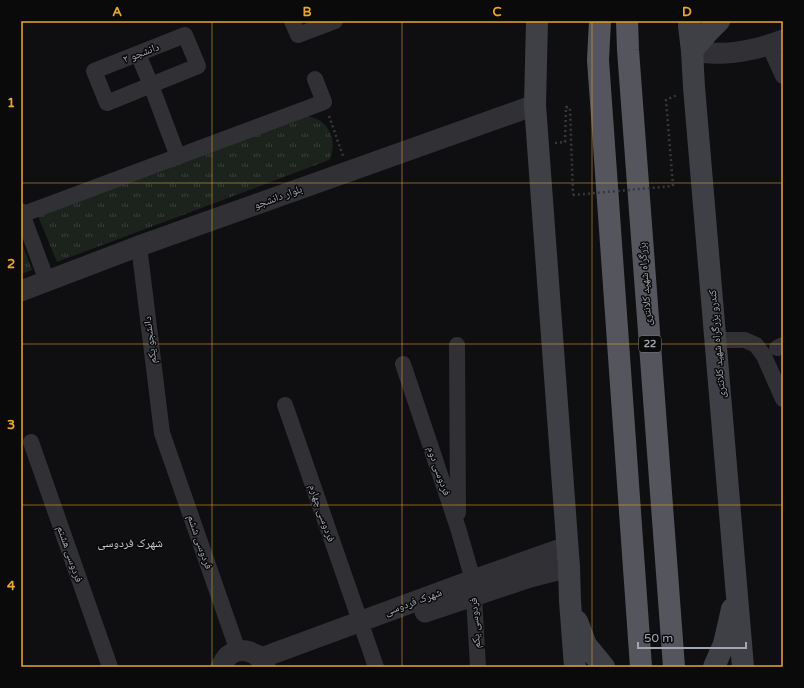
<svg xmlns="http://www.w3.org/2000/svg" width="804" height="688" viewBox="0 0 804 688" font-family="'Varela Round','Noto Naskh Arabic',sans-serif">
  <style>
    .grass { fill: url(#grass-tufts) }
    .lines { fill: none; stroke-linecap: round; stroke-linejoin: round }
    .path { stroke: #37383c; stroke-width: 2.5; stroke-dasharray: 2 3; stroke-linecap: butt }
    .minor { stroke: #313135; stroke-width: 16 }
    .tertiary { stroke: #313135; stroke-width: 21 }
    .secondary { stroke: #3f4045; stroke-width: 22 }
    .trunk { stroke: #55565d; stroke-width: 22 }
    .path-bridge { stroke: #37383c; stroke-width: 2.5; stroke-dasharray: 2 3; stroke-linecap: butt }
    .grid { fill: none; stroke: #e9a72f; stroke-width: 1; stroke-opacity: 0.55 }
    .labels { text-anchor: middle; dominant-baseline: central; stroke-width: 3; stroke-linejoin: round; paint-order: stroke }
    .shield { fill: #0a0a0b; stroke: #74777f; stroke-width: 1 }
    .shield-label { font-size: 10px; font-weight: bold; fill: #a1a6b1 }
    .street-label { font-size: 11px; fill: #a1a6b1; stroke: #0a0a0b }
    .neighbourhood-label { font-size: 12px; fill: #c2c5cd; stroke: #0a0a0b }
    .neatline { fill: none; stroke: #e9a72f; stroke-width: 1.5 }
    .grid-label { font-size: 13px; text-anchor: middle; font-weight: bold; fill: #e9a72f }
  </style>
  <defs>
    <pattern id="grass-tufts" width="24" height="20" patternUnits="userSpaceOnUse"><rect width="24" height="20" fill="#1c231d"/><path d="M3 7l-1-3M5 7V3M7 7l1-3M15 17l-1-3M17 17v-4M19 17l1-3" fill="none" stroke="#3a403b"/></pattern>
  </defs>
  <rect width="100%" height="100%" fill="#0f0f11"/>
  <g class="grass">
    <path d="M308 116C311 117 314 118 317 119 329 125 335 139 332 151 332 154 330 158 329 160L57 262 38 216Z"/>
    <path d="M21 241 32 270 21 274Z"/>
  </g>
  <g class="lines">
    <g class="path">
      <path d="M329 116 343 156"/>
      <path d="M555 143 565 142 566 107 570 108 573 195"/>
      <path d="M673 186 666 100 677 95"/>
    </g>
    <g class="minor">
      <path d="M292 21 298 35 335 21"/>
      <path d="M769 45 783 76"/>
      <path d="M138 54 151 85 198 66 185 35 94 71 107 103 151 85 178 157"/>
      <path d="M21 211 47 281"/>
      <path d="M21 215 324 102 315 79"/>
      <path d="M139 246 162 433 238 651"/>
      <path d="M716 340H745L756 345 764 356 783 399"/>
      <path d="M457 345 458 513"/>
      <path d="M777 348 783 345"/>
      <path d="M403 364 458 528 473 580 478 667"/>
      <path d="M285 405 376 667"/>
      <path d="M31 442 110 667"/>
    </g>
    <g class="tertiary">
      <path d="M692 51C698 51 705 53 711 53 732 55 763 48 783 40"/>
      <path d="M21 291 139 246 535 105"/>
      <path d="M425 612 530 577 569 567"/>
      <path d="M261 658 473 580 567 547"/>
      <path d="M221 667C223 663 225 659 228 656 241 645 260 652 265 667"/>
    </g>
    <g class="secondary">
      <path d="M537 21 535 105 569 567 570 601 575 667"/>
      <path d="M690 21 689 26 692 51 694 87 743 667"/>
      <path d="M692 51 707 33 719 21"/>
      <path d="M577 621 586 645 604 667"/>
      <path d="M714 667 724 644 732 609"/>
    </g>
    <g class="trunk">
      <path d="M600 21 598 60 641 667"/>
      <path d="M627 21 628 50 674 667"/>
    </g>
    <path class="path-bridge" d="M573 195 673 186"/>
  </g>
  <path class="grid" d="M212 21V667M402 21V667M592 21V667M21 183H783M21 344H783M21 505H783"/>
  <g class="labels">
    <rect class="shield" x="639" y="336" width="22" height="16" rx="3"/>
    <g class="shield-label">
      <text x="650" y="344">22</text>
    </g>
    <g class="street-label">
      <text transform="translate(141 53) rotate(-21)">۲ دانشجو</text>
      <text transform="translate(278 197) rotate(-20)">بلوار دانشجو</text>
      <text transform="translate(645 284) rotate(-94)">بزرگراه شهید کلانتری</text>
      <text transform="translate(150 340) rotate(-97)">دانشجو یکم</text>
      <text transform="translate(717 344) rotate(-95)">کندرو بزرگراه شهید کلانتری</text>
      <text transform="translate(439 471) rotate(71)">فردوسی دوم</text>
      <text transform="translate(322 513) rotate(71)">فردوسی چهارم</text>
      <text transform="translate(200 542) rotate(71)">فردوسی ششم</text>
      <text transform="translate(70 554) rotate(71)">فردوسی هشتم</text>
      <text transform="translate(413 602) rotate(-20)">شهرک فردوسی</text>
      <text transform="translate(475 623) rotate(-94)">فردوسی یکم</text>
    </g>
    <g class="neighbourhood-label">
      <text x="130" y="543">شهرک فردوسی</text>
    </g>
  </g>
  <rect width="804" height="688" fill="none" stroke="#0a0a0b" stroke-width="44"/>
  <path d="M638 642v6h108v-6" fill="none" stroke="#a1a6b1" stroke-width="2"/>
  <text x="644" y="642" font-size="12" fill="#a1a6b1" stroke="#0a0a0b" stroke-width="3" paint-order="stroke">50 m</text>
  <rect x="22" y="22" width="760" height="644" class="neatline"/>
  <g class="grid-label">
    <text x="117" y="16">A</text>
    <text x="307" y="16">B</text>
    <text x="497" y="16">C</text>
    <text x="687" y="16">D</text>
    <text x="11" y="107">1</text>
    <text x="11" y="268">2</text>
    <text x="11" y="429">3</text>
    <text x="11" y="590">4</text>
  </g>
</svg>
